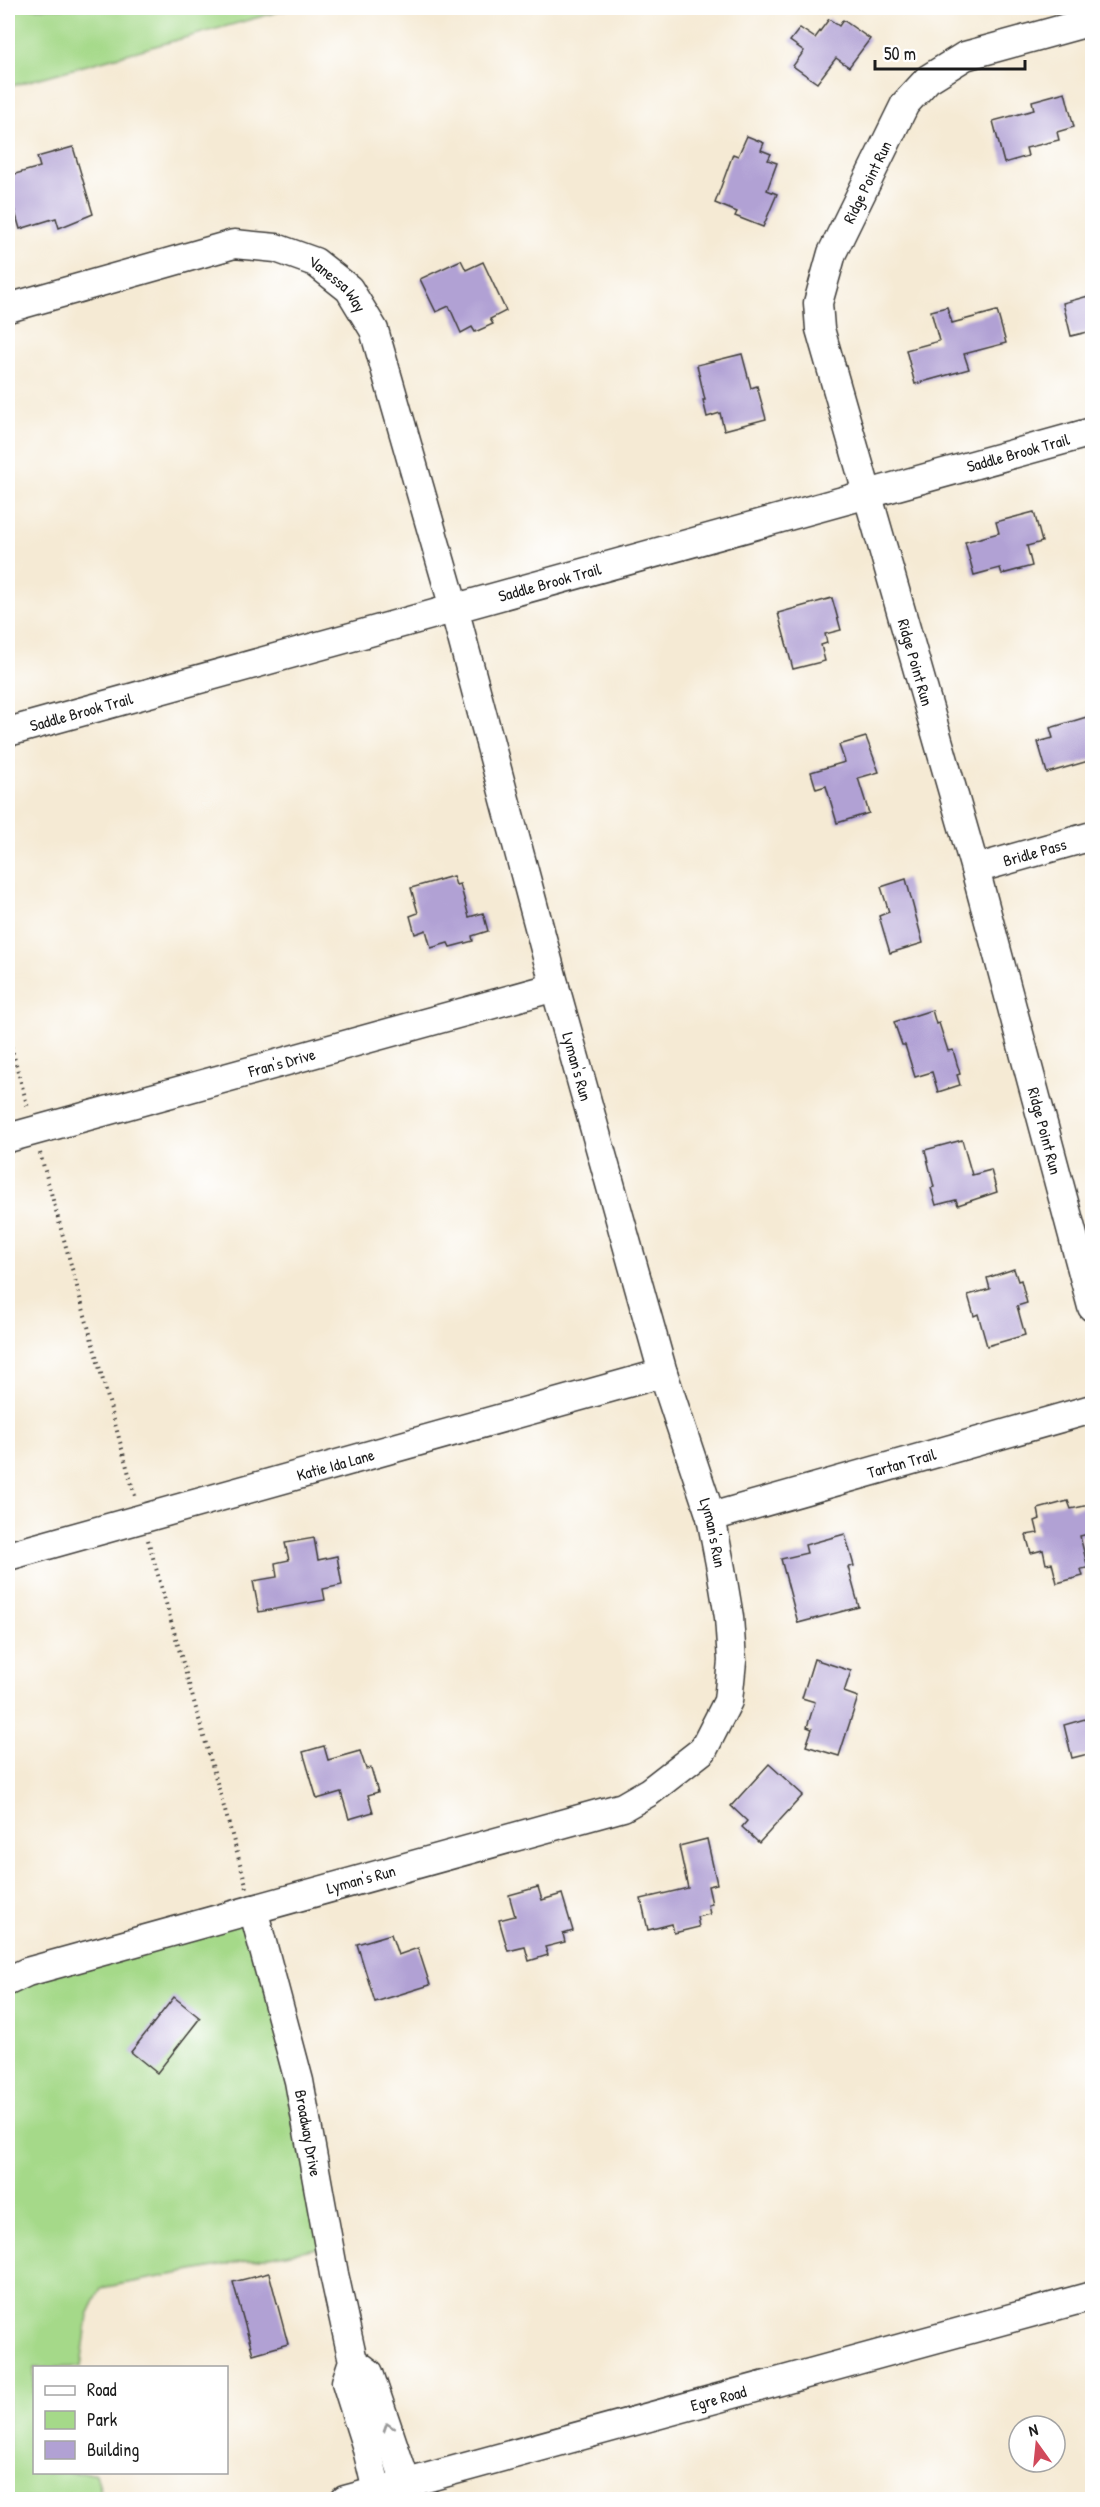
<svg xmlns="http://www.w3.org/2000/svg" width="1100" height="2507" viewBox="0 0 1100 2507" font-family="'Patrick Hand',sans-serif">
  <style>
    .green { fill: #a5d989; stroke: #607a52; stroke-width: 1.5 }
    .building { fill: #b1a1d4 }
    .lines { fill: none; stroke-linecap: round; stroke-linejoin: round }
    .minor-casing { stroke: #3d3b38; stroke-width: 31 }
    .path { stroke: #3d3b38; stroke-width: 4; stroke-dasharray: 1.5 4.5; stroke-linecap: butt }
    .minor { stroke: #fff; stroke-width: 28 }
    .oneway { stroke: #999 }
    .labels { text-anchor: middle; dominant-baseline: central; stroke-width: 6; stroke-linejoin: round; paint-order: stroke }
    .street-label { font-size: 16px; fill: #1c1c1c; stroke: #fff }
  </style>
  <rect width="100%" height="100%" fill="#fff"/>
  <filter id="ink" filterUnits="userSpaceOnUse"><feTurbulence type="fractalNoise" baseFrequency=".0167" numOctaves="2"/><feDisplacementMap in="SourceGraphic" scale="12" xChannelSelector="R" yChannelSelector="G"/><feConvolveMatrix kernelMatrix="1 2 1 2 8 2 1 2 1" color-interpolation-filters="sRGB"/></filter>
  <filter id="wash" filterUnits="userSpaceOnUse"><feTurbulence type="fractalNoise" baseFrequency=".008" numOctaves="4" result="noise"/><feDisplacementMap in="SourceGraphic" scale="24" xChannelSelector="R" yChannelSelector="G"/><feGaussianBlur stdDeviation="1.35" result="paint"/><feColorMatrix in="noise" values="0 0 0 0 0 0 0 0 0 0 0 0 0 0 0 0 0 1.4 0 .05"/><feComposite in="paint" operator="in"/></filter>
  <g filter="url(#wash)">
    <rect width="100%" height="100%" fill="#f5ead4"/>
    <g class="green">
      <path d="M8 8H292L8 87Z"/>
      <path d="M253 1909 329 2246 101 2288 88 2315 81 2367 34 2368V2472L96 2473 103 2499H8V1981Z"/>
    </g>
    <g id="blocks">
      <g class="building">
        <path d="M829 19 839 26 843 20 870 39 849 67 836 58 817 83 793 66 804 51 790 41 800 28 815 38Z"/>
        <path d="M1065 92 1074 127 1057 132 1059 140 1026 148 1028 156 1004 163 993 121 1034 110 1032 101Z"/>
        <path d="M747 136 764 143 761 150 771 154 768 160 777 163 767 190 777 194 763 227 735 216 737 212 715 203 733 154 738 156Z"/>
        <path d="M73 147 93 214 59 228 56 218 20 229 8 188V176L40 167 37 157Z"/>
        <path d="M461 260 466 270 483 262 506 311 490 319 493 324 475 332 472 327 461 333 449 306 436 312 420 279Z"/>
        <path d="M1092 295V331L1071 336 1063 303Z"/>
        <path d="M947 307 952 323 997 311 1006 343 964 354 969 369 915 384 906 350 939 341 931 311Z"/>
        <path d="M742 354 751 388 757 386 766 419 724 430 720 413 707 417 703 400H705L697 365Z"/>
        <path d="M1034 512 1042 542 1027 546 1032 566 1002 574 1000 568 974 575 965 542 999 533 996 522Z"/>
        <path d="M832 598 841 630 825 634 827 643 821 645 825 661 793 669 778 613Z"/>
        <path d="M1090 716 1092 726V760L1047 773 1038 742 1053 738 1050 728Z"/>
        <path d="M866 737 879 772 858 778 869 813 837 823 826 786 816 789 811 772 845 762 839 745Z"/>
        <path d="M453 876 456 885 460 884 469 917 483 913 488 931 472 936 473 941 450 947 448 943 431 948 426 930 415 934 410 916 418 913 411 888Z"/>
        <path d="M906 879 923 943 890 953 879 916 889 912 881 887Z"/>
        <path d="M932 1010 936 1024 939 1023 948 1051 953 1050 960 1074 957 1075 960 1085 938 1092 932 1072 915 1077 905 1045H902L894 1022Z"/>
        <path d="M962 1140 972 1175 991 1170 997 1192 958 1205 956 1200 936 1205 931 1188 934 1187 925 1150Z"/>
        <path d="M1014 1269 1018 1281 1021 1280 1027 1303 1017 1306 1025 1335 987 1346 978 1314 974 1316 968 1295 990 1289 987 1278Z"/>
        <path d="M1068 1501 1071 1509 1089 1505 1092 1533 1080 1536 1088 1568 1081 1569 1083 1576 1057 1583 1052 1563 1046 1564 1043 1550 1031 1553 1026 1535 1038 1533 1035 1521 1040 1519 1038 1509Z"/>
        <path d="M845 1534 854 1566 848 1567 859 1607 798 1623 781 1559 807 1553 805 1545Z"/>
        <path d="M314 1538 318 1560 337 1556 342 1585 323 1589 325 1600 259 1612 253 1581 277 1577 275 1563 289 1560 285 1543Z"/>
        <path d="M814 1659 851 1671 844 1692 858 1697 839 1756 806 1746 812 1729 807 1727 815 1702 802 1698Z"/>
        <path d="M1092 1717V1753L1072 1758 1064 1725Z"/>
        <path d="M324 1746 328 1760 360 1751 366 1769 371 1768 378 1792 368 1795 373 1812 349 1819 341 1792 317 1799 303 1752Z"/>
        <path d="M769 1764 803 1795 759 1843 742 1827 747 1821 731 1806Z"/>
        <path d="M707 1839 717 1884 708 1886 712 1904 708 1905 710 1914 697 1917 699 1927 674 1933 672 1924 648 1930 641 1899 688 1888 679 1846Z"/>
        <path d="M538 1887 542 1900 562 1894 573 1931 563 1934 565 1942 545 1947 548 1955 529 1961 525 1947 508 1951 499 1920 515 1916 509 1895Z"/>
        <path d="M391 1934 398 1955 418 1948 430 1985 375 2002 357 1944Z"/>
        <path d="M174 1997 200 2018 157 2073 131 2052Z"/>
        <path d="M269 2273 288 2344 253 2354 233 2282Z"/>
      </g>
    </g>
  </g>
  <g filter="url(#ink)">
    <use href="#blocks" fill-opacity="0" stroke="#3d3b38" stroke-width="1.5"/>
    <g class="lines">
      <defs>
        <g id="minor">
          <path id="s1" d="M1092 21 965 56 928 79 905 104 832 253 818 303 820 329 975 869 1092 1307"/>
          <path id="s2" d="M8 308 234 244 276 248 315 262 349 289 374 330 454 608 555 987 663 1373 711 1517 721 1569 729 1617 732 1661 728 1701 703 1750 649 1792 623 1807 27 1972 8 1981"/>
          <path id="s3" d="M8 732 1092 432"/>
          <path id="s4" d="M975 869 1092 836"/>
          <path id="s5" d="M8 1138 555 987"/>
          <path id="s6" d="M711 1517 1092 1409"/>
          <path id="s7" d="M8 1556 663 1373"/>
          <path id="s8" d="M253 1909 299 2081 334 2274 353 2361 346 2382 366 2445 377 2491"/>
          <path d="M353 2361 369 2373 406 2483"/>
          <path id="s9" d="M345 2500 1092 2296"/>
        </g>
      </defs>
      <use href="#minor" class="minor-casing"/>
      <g class="path">
        <path d="M8 1035 28 1108"/>
        <path d="M40 1153 135 1496"/>
        <path d="M148 1540 247 1888"/>
      </g>
      <use href="#minor" class="minor"/>
    </g>
    <defs><path id="oneway-chevron" d="M-2-3.5L2.5 0L-2 3.5" fill="none" stroke-width="1.6" stroke-linecap="round" stroke-linejoin="round" transform="scale(1.5)"/></defs>
    <use class="oneway" href="#oneway-chevron" transform="translate(388 2427) rotate(-108)"/>
  </g>
  <g class="labels">
    <g class="street-label">
      <text transform="translate(867 182) rotate(-64)">Ridge Point Run</text>
      <text stroke="none"><textPath href="#s2" startOffset="350">Vanessa Way</textPath></text>
      <text stroke="none"><textPath href="#s3" startOffset="1048">Saddle Brook Trail</textPath></text>
      <text stroke="none"><textPath href="#s3" startOffset="562">Saddle Brook Trail</textPath></text>
      <text stroke="none"><textPath href="#s1" startOffset="800">Ridge Point Run</textPath></text>
      <text stroke="none"><textPath href="#s3" startOffset="76">Saddle Brook Trail</textPath></text>
      <text stroke="none"><textPath href="#s4" startOffset="62">Bridle Pass</textPath></text>
      <text stroke="none"><textPath href="#s5" startOffset="284">Fran's Drive</textPath></text>
      <text stroke="none"><textPath href="#s2" startOffset="1174">Lyman's Run</textPath></text>
      <text stroke="none"><textPath href="#s1" startOffset="1286">Ridge Point Run</textPath></text>
      <text stroke="none"><textPath href="#s6" startOffset="198">Tartan Trail</textPath></text>
      <text stroke="none"><textPath href="#s7" startOffset="340">Katie Ida Lane</textPath></text>
      <text stroke="none"><textPath href="#s2" startOffset="1660">Lyman's Run</textPath></text>
      <text transform="translate(361 1879) rotate(-15)">Lyman's Run</text>
      <text stroke="none"><textPath href="#s8" startOffset="231">Broadway Drive</textPath></text>
      <text stroke="none"><textPath href="#s9" startOffset="387">Egre Road</textPath></text>
    </g>
  </g>
  <rect width="1100" height="2507" fill="none" stroke="#fff" stroke-width="30"/>
  <rect x="33" y="2366" width="195" height="108" fill="#ffffff" stroke="#a4a4a4" stroke-width="1.5"/>
  <rect x="45" y="2386" width="30" height="9" fill="#ffffff" stroke="#a4a4a4" stroke-width="1.5"/>
  <text x="87" y="2396" font-size="18" fill="#1c1c1c">Road</text>
  <rect x="45" y="2411" width="30" height="18" fill="#a5d989" stroke="#a4a4a4" stroke-width="1.5"/>
  <text x="87" y="2426" font-size="18" fill="#1c1c1c">Park</text>
  <rect x="45" y="2441" width="30" height="18" fill="#b1a1d4" stroke="#a4a4a4" stroke-width="1.5"/>
  <text x="87" y="2456" font-size="18" fill="#1c1c1c">Building</text>
  <g transform="translate(1037 2444) rotate(345)"><circle r="28" fill="#ffffff" stroke="#a4a4a4" stroke-width="1.5"/>
  <path d="M0-4.5L10 22L0 15L-10 22Z" fill="#d1495b"/>
  <text y="-9" font-size="16" font-weight="bold" text-anchor="middle" fill="#1c1c1c">N</text>
  </g>
  <path d="M875 60v9h150v-9" fill="none" stroke="#1c1c1c" stroke-width="3"/>
  <text x="884" y="60" font-size="18" fill="#1c1c1c" stroke="#ffffff" stroke-width="4.5" paint-order="stroke">50 m</text>
</svg>
